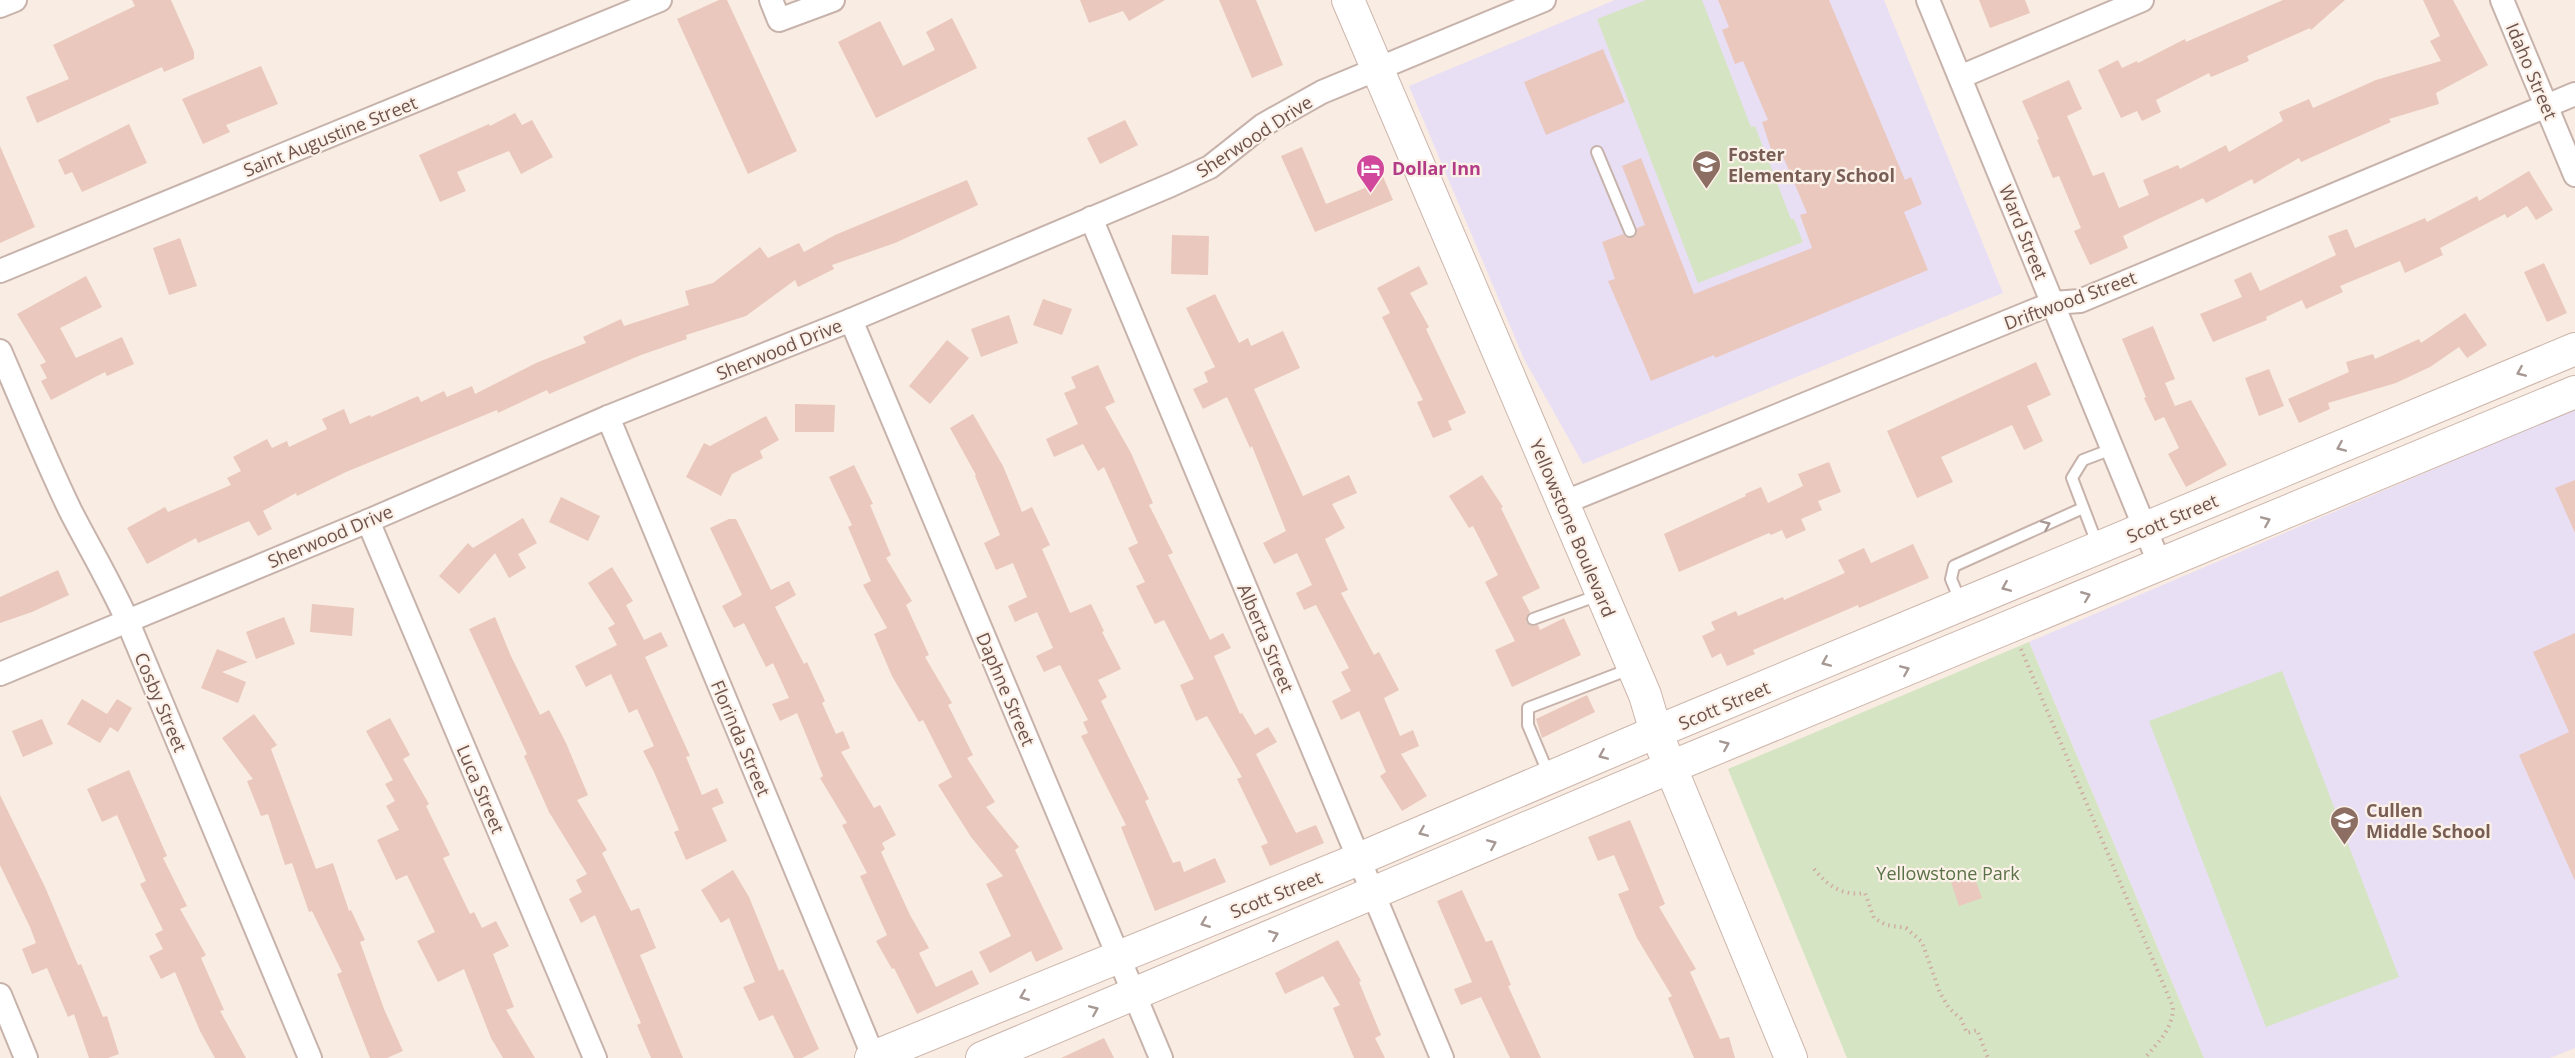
<svg xmlns="http://www.w3.org/2000/svg" width="2575" height="1058" viewBox="0 0 2575 1058" font-family="'Open Sans',sans-serif">
  <style>
    .education { fill: #e9dff5 }
    .green { fill: #d5e4c3 }
    .building { fill: #eac8bd }
    .lines { fill: none; stroke-linecap: round; stroke-linejoin: round }
    .lane-casing { stroke: #c7b3ab; stroke-width: 14 }
    .street-casing { stroke: #c7b3ab; stroke-width: 26 }
    .secondary-casing { stroke: #cdb5ab; stroke-width: 34 }
    .path { stroke: #cfaca1; stroke-width: 4; stroke-dasharray: 1.5 4.5; stroke-linecap: butt }
    .lane { stroke: #fff; stroke-width: 10 }
    .street { stroke: #fff; stroke-width: 22 }
    .secondary { stroke: #fff; stroke-width: 32 }
    .oneway { stroke: #a79894 }
    .labels { text-anchor: middle; dominant-baseline: central; stroke-width: 4.5; stroke-linejoin: round; paint-order: stroke }
    .street-label { font-size: 18px; fill: #6d534c; stroke: #fcf1e8 }
    .education-label { font-size: 18px; font-weight: bold; fill: #785e54; stroke: #fcf1e8; text-anchor: start }
    .hotel-label { font-size: 18px; font-weight: bold; fill: #b23c85; stroke: #fcf1e8; text-anchor: start }
    .park-label { font-size: 18px; fill: #597146; stroke: #fcf1e8 }
  </style>
  <rect width="100%" height="100%" fill="#f9ece2"/>
  <g class="education">
    <path d="M1615 0H1884L2003 293 1583 464 1524 359 1409 86Z"/>
    <path d="M2575 409V1048L2550 1058H2204L2029 642Z"/>
  </g>
  <g class="green">
    <path d="M1646 0H1702L1751 127 1755 126 1791 219H1794L1803 242 1698 283 1597 19Z"/>
    <path d="M2029 642 2204 1058H1847L1728 769Z"/>
    <path d="M2282 671 2399 977 2266 1027 2149 721Z"/>
  </g>
  <g class="building">
    <path d="M132 0H171L194 52V59L164 72 162 67 37 123 26 97 69 79 53 45 135 6Z"/>
    <path d="M719 0H727L797 151 748 174 677 19Z"/>
    <path d="M1080 0H1165L1129 21 1123 11 1089 23Z"/>
    <path d="M1219 0H1256L1283 65 1252 78Z"/>
    <path d="M1718 0H1829L1905 180 1911 177 1922 204 1904 212 1928 270 1715 358 1714 355 1651 381 1608 281 1615 279 1602 242 1623 234 1626 237 1632 238 1636 235 1637 228 1645 225 1622 166 1641 158 1694 294 1812 248 1800 215 1807 213 1782 154 1774 158 1762 122 1768 120 1743 61 1735 64 1722 30 1729 27Z"/>
    <path d="M1979 0H2025L2030 13 1990 28Z"/>
    <path d="M2283 0H2345L2311 30 2310 28 2247 56 2249 61 2211 77 2209 73 2156 100 2161 112 2142 121 2137 111 2121 118 2098 70 2118 60 2122 68 2137 61 2138 63 2185 39 2186 42Z"/>
    <path d="M2423 0H2453L2488 65 2436 93 2439 104 2389 119 2391 122 2341 144 2301 162 2299 158 2254 184 2252 179 2206 203 2203 198 2154 221 2123 236 2128 248 2090 265 2074 231 2081 228 2059 176 2053 178 2037 140 2039 139 2022 101 2069 80 2082 109 2067 116 2093 176 2104 172 2119 208 2149 195 2143 180 2178 165 2180 169 2226 145 2229 152 2283 121 2279 112 2309 99 2313 108 2376 80 2441 61 2430 41 2440 36Z"/>
    <path d="M952 18 977 68 876 118 838 42 880 21 903 66 935 50 926 32Z"/>
    <path d="M1603 49 1625 102 1546 135 1524 82Z"/>
    <path d="M261 66 278 104 226 125 230 132 203 144 182 99Z"/>
    <path d="M515 113 522 125 532 120 553 157 521 174 509 151 457 172 466 191 440 202 419 155 489 124 490 126Z"/>
    <path d="M1125 120 1138 145 1100 164 1087 138Z"/>
    <path d="M129 124 147 163 82 192 72 172 65 175 58 160Z"/>
    <path d="M0 146 35 227 0 243Z"/>
    <path d="M1302 147 1326 204 1365 188 1359 175 1379 167 1393 200 1315 232 1281 156Z"/>
    <path d="M2529 171 2553 210 2536 220 2527 206 2507 218 2505 214 2440 248 2443 255 2405 273 2400 261 2340 286 2343 292 2306 309 2302 300 2266 317 2267 320 2213 342 2200 314 2242 297 2234 280 2251 272 2260 291 2336 255 2328 236 2347 229 2355 248 2425 218 2427 222 2477 196 2479 201Z"/>
    <path d="M967 180 978 205 895 243 832 265 834 269 798 287 795 280 746 316 686 335 687 339 641 355 549 394 547 390 498 413 497 410 346 472 297 496 296 493 263 511 272 529 258 536 249 521 198 543 196 538 147 564 127 528 165 507 168 512 231 485 227 478 241 471 233 457 267 439 272 448 287 441 289 447 327 429 322 419 344 409 350 424 370 415 371 417 418 396 421 402 444 391 447 397 472 386 475 394 536 363 586 343 583 337 621 319 624 326 689 305 685 291 713 283 760 247 768 258 799 243 804 252 835 235Z"/>
    <path d="M1172 235 1209 236 1208 275 1171 274Z"/>
    <path d="M180 238 197 286 169 295 153 248Z"/>
    <path d="M2544 263 2567 313 2547 322 2524 272Z"/>
    <path d="M1419 266 1428 284 1410 293 1429 327 1426 329 1466 413 1448 421 1452 430 1433 438 1417 402 1423 400 1382 317 1390 313 1377 288Z"/>
    <path d="M86 276 102 307 60 328 76 358 122 337 134 364 107 376 105 372 51 400 41 381 47 378 40 365 46 362 17 314Z"/>
    <path d="M1215 294 1239 343 1248 338 1251 346 1283 331 1300 368 1254 389 1303 496 1349 475 1357 493 1332 504 1345 528 1325 539 1348 590 1341 593 1374 655 1379 652 1399 690 1384 698 1400 736 1413 730 1419 746 1401 754 1427 796 1402 811 1380 776 1386 772 1359 711 1341 720 1332 701 1351 691 1341 672 1349 668 1316 605 1304 610 1296 593 1312 585 1297 553 1274 564 1263 543 1286 531 1252 446 1250 448 1227 397 1203 409 1193 389 1208 382 1204 372 1215 367 1186 308Z"/>
    <path d="M1043 299 1072 309 1062 335 1033 325Z"/>
    <path d="M2465 313 2487 345 2467 358 2459 347 2430 367 2396 383 2328 403 2330 409 2299 423 2288 399 2349 372 2346 362 2373 354 2375 359 2419 339 2421 343Z"/>
    <path d="M1009 315 1018 343 981 357 971 329Z"/>
    <path d="M2153 326 2175 379 2165 383 2175 406 2191 400 2227 465 2186 487 2168 454 2179 448 2164 417 2155 421 2144 398 2146 397 2122 339Z"/>
    <path d="M947 340 969 358 930 404 909 386Z"/>
    <path d="M2036 362 2051 395 2027 406 2043 441 2024 450 2012 425 1941 457 1953 482 1917 498 1887 431Z"/>
    <path d="M1098 365 1115 402 1105 407 1131 453 1153 503 1149 505 1173 553 1168 555 1210 640 1223 633 1231 648 1214 656 1240 714 1242 713 1255 735 1268 727 1277 742 1256 754 1296 833 1316 825 1324 843 1270 866 1261 846 1268 843 1237 779 1242 777 1207 716 1196 721 1180 685 1194 679 1164 620 1155 624 1136 586 1145 582 1128 548 1138 543 1104 467 1098 471 1083 444 1054 457 1046 439 1078 424 1064 393 1076 388 1071 377Z"/>
    <path d="M2269 369 2284 406 2259 416 2245 378Z"/>
    <path d="M795 404 835 405 834 432H795Z"/>
    <path d="M973 414 1003 466 1022 512 1032 507 1050 545 1042 549 1070 613 1091 604 1104 631 1102 632 1121 669 1098 680 1107 697 1101 701 1149 799 1145 801 1173 863 1180 861 1184 872 1215 858 1226 882 1155 911 1121 827 1126 825 1081 736 1088 733 1083 722 1088 720 1060 665 1044 672 1036 656 1053 648 1037 612 1015 622 1008 606 1027 597 1013 563 996 570 984 543 1000 535 975 476 976 475 950 428Z"/>
    <path d="M766 416 779 440 760 451 763 458 732 474 721 496 686 477 704 443 710 446Z"/>
    <path d="M1829 462 1841 492 1818 501 1822 510 1801 519 1806 530 1786 539 1782 530 1771 535 1769 533 1679 572 1664 534 1746 496 1745 494 1761 487 1768 503 1803 486 1798 474Z"/>
    <path d="M854 465 873 504 870 505 891 555 886 558 912 601 906 605 929 655 925 657 952 703 948 705 973 755 967 758 995 802 986 807 1019 847 1015 850 1063 949 1036 962 1031 951 990 973 979 952 1011 936 986 884 1003 876 971 837 938 785 952 777 923 720 919 722 892 676 874 634 887 628 863 585 871 581 848 527 852 525 829 477Z"/>
    <path d="M1482 475 1503 507 1501 508 1540 588 1522 597 1530 612 1526 617V622L1531 626 1538 625 1540 630 1564 618 1581 655 1512 687 1495 650 1515 641 1485 582 1498 575 1473 526 1469 528 1449 496Z"/>
    <path d="M2575 480V533L2555 488Z"/>
    <path d="M561 497 600 516 588 541 549 522Z"/>
    <path d="M523 518 537 543 518 554 526 568 509 578 495 553 459 594 439 576 468 543 473 548Z"/>
    <path d="M729 519H736L771 590 789 581 796 595 775 607 804 664 807 662 825 701 822 703 836 734 843 731 850 748 841 752 874 808 880 805 896 835 882 843 885 849 881 852 910 915 929 948 919 953 936 987 972 970 979 984 917 1014 894 968 892 969 876 941 887 935 860 876 867 873 842 825 847 823 820 778 823 776 797 713 780 721 772 704 789 698 773 663 766 667 744 623 734 628 722 606 742 595 710 528Z"/>
    <path d="M1913 544 1929 578 1859 608 1858 605 1753 650 1755 654 1727 666 1721 653 1712 658 1702 636 1715 630 1711 622 1736 611 1738 616 1783 597 1784 600 1845 573 1838 560 1864 548 1871 563Z"/>
    <path d="M612 567 633 601 626 605 644 640 661 632 668 646 645 657 690 756 686 757 702 795 717 788 724 803 712 808 727 841 686 860 674 832 679 830 654 772 643 751 654 746 637 709 629 713 611 674 586 687 575 666 617 645 608 628 615 624 588 583Z"/>
    <path d="M58 570 69 595 32 612 0 623V597Z"/>
    <path d="M312 604 354 608 352 636 310 632Z"/>
    <path d="M284 617 295 644 256 659 246 632Z"/>
    <path d="M495 617 510 654 540 715 549 710 566 743 588 795 577 800 607 850 602 853 631 911 639 908 656 948 640 955 683 1058H651L637 1025 641 1023 595 915 581 923 569 899 582 892 576 880 587 874 549 812 524 756 527 754 469 629Z"/>
    <path d="M2575 633V881L2519 755 2569 732 2533 652Z"/>
    <path d="M217 649 248 662 222 672 246 682 238 703 201 688Z"/>
    <path d="M1587 695 1595 712 1542 738 1536 719Z"/>
    <path d="M82 699 107 714 117 699 132 708 118 732 110 727 100 743 67 724Z"/>
    <path d="M254 714 277 745 271 749 316 869 333 863 349 911 351 910 365 940 360 942 384 1009 403 1051 387 1058H370L337 974 342 972 312 911 309 912 292 863 285 865 268 814 261 816 247 781 253 779 222 738Z"/>
    <path d="M390 718 410 755 403 759 429 804 426 806 450 855 443 858 470 914 474 912 482 928 496 921 509 946 493 954 514 1007 506 1010 535 1058H503L491 1038 464 969 438 982 417 941 435 932 407 875 396 880 377 840 399 830 386 806 395 801 385 784 393 780 366 731Z"/>
    <path d="M42 719 53 744 23 757 12 731Z"/>
    <path d="M129 770 167 856 163 858 187 906 180 909 206 955 201 958 224 1010 220 1011 246 1058H215L200 1031 175 972 161 979 149 956 163 949 155 934 163 930 140 884 146 881 117 815 102 822 87 789Z"/>
    <path d="M0 795 45 887 78 965 81 964 103 1017 107 1016 119 1054 108 1058H89L74 1014 68 1017 47 968 32 974 22 949 36 943 30 927 0 865Z"/>
    <path d="M1630 820 1665 904 1659 907 1696 969 1690 972 1720 1039 1729 1037 1735 1058H1694L1668 998 1672 996 1637 938 1618 894 1629 890 1614 855 1598 861 1588 837Z"/>
    <path d="M733 870 749 897 779 971 783 969 819 1049 802 1058H794L773 1015 759 1021 743 987 755 982 729 918 721 923 701 890Z"/>
    <path d="M1973 874 1982 898 1959 906 1951 882Z"/>
    <path d="M1462 890 1486 942 1492 940 1511 985 1508 986 1541 1058H1510L1481 997 1461 1005 1454 989 1472 982 1437 901Z"/>
    <path d="M1338 940 1361 981 1359 982 1381 1035 1375 1038 1385 1058H1354L1333 1008 1340 1005 1323 976 1285 994 1275 973Z"/>
    <path d="M1104 1038 1114 1058H1061Z"/>
  </g>
  <g class="lines">
    <defs>
      <g id="lane">
        <path d="M1597 152 1630 231"/>
        <path d="M2098 546 2072 478 2083 460 2112 449"/>
        <path d="M1961 603 1951 579 1954 566 2083 508"/>
        <path d="M1533 619 1599 595"/>
        <path d="M1549 775 1528 725V708L1630 669"/>
      </g>
      <g id="street">
        <path d="M771 0 779 20 833 0"/>
        <path d="M1928 0 2160 565"/>
        <path d="M2502 0 2575 175"/>
        <path d="M0 6 15 0"/>
        <path d="M1960 77 2142 0"/>
        <path d="M1091 218 1442 1058"/>
        <path d="M0 271 660 0"/>
        <path d="M851 320 1161 1058"/>
        <path d="M0 351C23 404 45 458 70 510 89 547 110 582 127 620L310 1058"/>
        <path d="M608 417 874 1058"/>
        <path d="M1563 503 2053 303 2080 301 2575 94"/>
        <path d="M368 521 595 1058"/>
        <path d="M0 674 368 521 608 417 851 320 1171 185 1210 167 1263 125 1322 92 1544 0"/>
        <path d="M0 995 26 1058"/>
      </g>
      <g id="secondary">
        <path d="M1348 0 1645 695 1656 732 1791 1058"/>
        <path d="M871 1058 1359 859 1656 732 2575 349"/>
        <path d="M982 1058 1671 767 2575 392"/>
      </g>
    </defs>
    <use href="#lane" class="lane-casing"/>
    <use href="#street" class="street-casing"/>
    <use href="#secondary" class="secondary-casing"/>
    <g class="path">
      <path d="M2021 649 2173 1007C2173 1029 2158 1042 2145 1058"/>
      <path d="M1814 869C1828 886 1842 896 1865 893L1874 918 1886 925 1906 928 1922 942 1940 993 1949 1008 1961 1019 1967 1033 1977 1030 1988 1058"/>
    </g>
    <use href="#lane" class="lane"/>
    <use href="#street" class="street"/>
    <use href="#secondary" class="secondary"/>
  </g>
  <defs><path id="oneway-chevron" d="M-2-3.5L2.5 0L-2 3.5" fill="none" stroke-width="1.6" stroke-linecap="round" stroke-linejoin="round" transform="scale(1.5)"/></defs>
  <g class="oneway">
    <use href="#oneway-chevron" transform="translate(2521 372) rotate(157)"/>
    <use href="#oneway-chevron" transform="translate(2341 447) rotate(157)"/>
    <use href="#oneway-chevron" transform="translate(2266 521) rotate(-23)"/>
    <use href="#oneway-chevron" transform="translate(2046 525) rotate(-24)"/>
    <use href="#oneway-chevron" transform="translate(2006 587) rotate(157)"/>
    <use href="#oneway-chevron" transform="translate(2086 596) rotate(-22)"/>
    <use href="#oneway-chevron" transform="translate(1826 662) rotate(157)"/>
    <use href="#oneway-chevron" transform="translate(1905 670) rotate(-23)"/>
    <use href="#oneway-chevron" transform="translate(1725 745) rotate(-23)"/>
    <use href="#oneway-chevron" transform="translate(1603 755) rotate(157)"/>
    <use href="#oneway-chevron" transform="translate(1423 832) rotate(157)"/>
    <use href="#oneway-chevron" transform="translate(1492 844) rotate(-23)"/>
    <use href="#oneway-chevron" transform="translate(1205 923) rotate(158)"/>
    <use href="#oneway-chevron" transform="translate(1274 935) rotate(-22)"/>
    <use href="#oneway-chevron" transform="translate(1024 996) rotate(158)"/>
    <use href="#oneway-chevron" transform="translate(1094 1010) rotate(-23)"/>
  </g>
  <defs>
    <symbol id="school-pin" viewBox="-11 -11 22 30"><path d="M0 17L-7.5 6A9.5 9.5 0 1 1 7.5 6Z" fill="#8d6e63" stroke="#fcf1e8"/><path d="M0-5L7-2L0 1L-7-2ZM-4 1L0 2.5L4 1V4Q0 6-4 4Z" fill="#fff"/></symbol>
    <symbol id="hotel-pin" viewBox="-11 -11 22 30"><path d="M0 17L-7.5 6A9.5 9.5 0 1 1 7.5 6Z" fill="#d1479c" stroke="#fcf1e8"/><path d="M-6-4.5h1.5V1H6V5H4.5V3h-9V5H-6ZM-4 0a1.8 1.8 0 1 1 3.6 0ZM.5 0V-2.5h3Q6-2.5 6 0Z" fill="#fff"/></symbol>
  </defs>
  <g fill-rule="evenodd">
    <use href="#school-pin" x="1690" y="148" width="33" height="45"/>
    <use href="#hotel-pin" x="1354" y="152" width="33" height="45"/>
    <use href="#school-pin" x="2328" y="804" width="33" height="45"/>
  </g>
  <g class="labels">
    <g class="street-label">
      <text transform="translate(2532 71) rotate(67)">Idaho Street</text>
      <text transform="translate(330 136) rotate(-22)">Saint Augustine Street</text>
      <text transform="translate(1254 136) rotate(-33)">Sherwood Drive</text>
      <text transform="translate(2024 232) rotate(68)">Ward Street</text>
      <text transform="translate(2070 300) rotate(-20)">Driftwood Street</text>
      <text transform="translate(779 349) rotate(-22)">Sherwood Drive</text>
      <text transform="translate(2172 518) rotate(-23)">Scott Street</text>
      <text transform="translate(1573 528) rotate(67)">Yellowstone Boulevard</text>
      <text transform="translate(330 536) rotate(-23)">Sherwood Drive</text>
      <text transform="translate(1266 638) rotate(67)">Alberta Street</text>
      <text transform="translate(1006 689) rotate(67)">Daphne Street</text>
      <text transform="translate(161 702) rotate(67)">Cosby Street</text>
      <text transform="translate(1724 705) rotate(-23)">Scott Street</text>
      <text transform="translate(741 738) rotate(67)">Florinda Street</text>
      <text transform="translate(481 789) rotate(67)">Luca Street</text>
      <text transform="translate(1276 894) rotate(-22)">Scott Street</text>
    </g>
    <g class="education-label">
      <text x="1728" y="154">Foster<tspan x="1728" dy="21">Elementary School</tspan></text>
      <text x="2366" y="810">Cullen<tspan x="2366" dy="21">Middle School</tspan></text>
    </g>
    <g class="hotel-label">
      <text x="1392" y="168">Dollar Inn</text>
    </g>
    <g class="park-label">
      <text x="1948" y="873">Yellowstone Park</text>
    </g>
  </g>
</svg>
